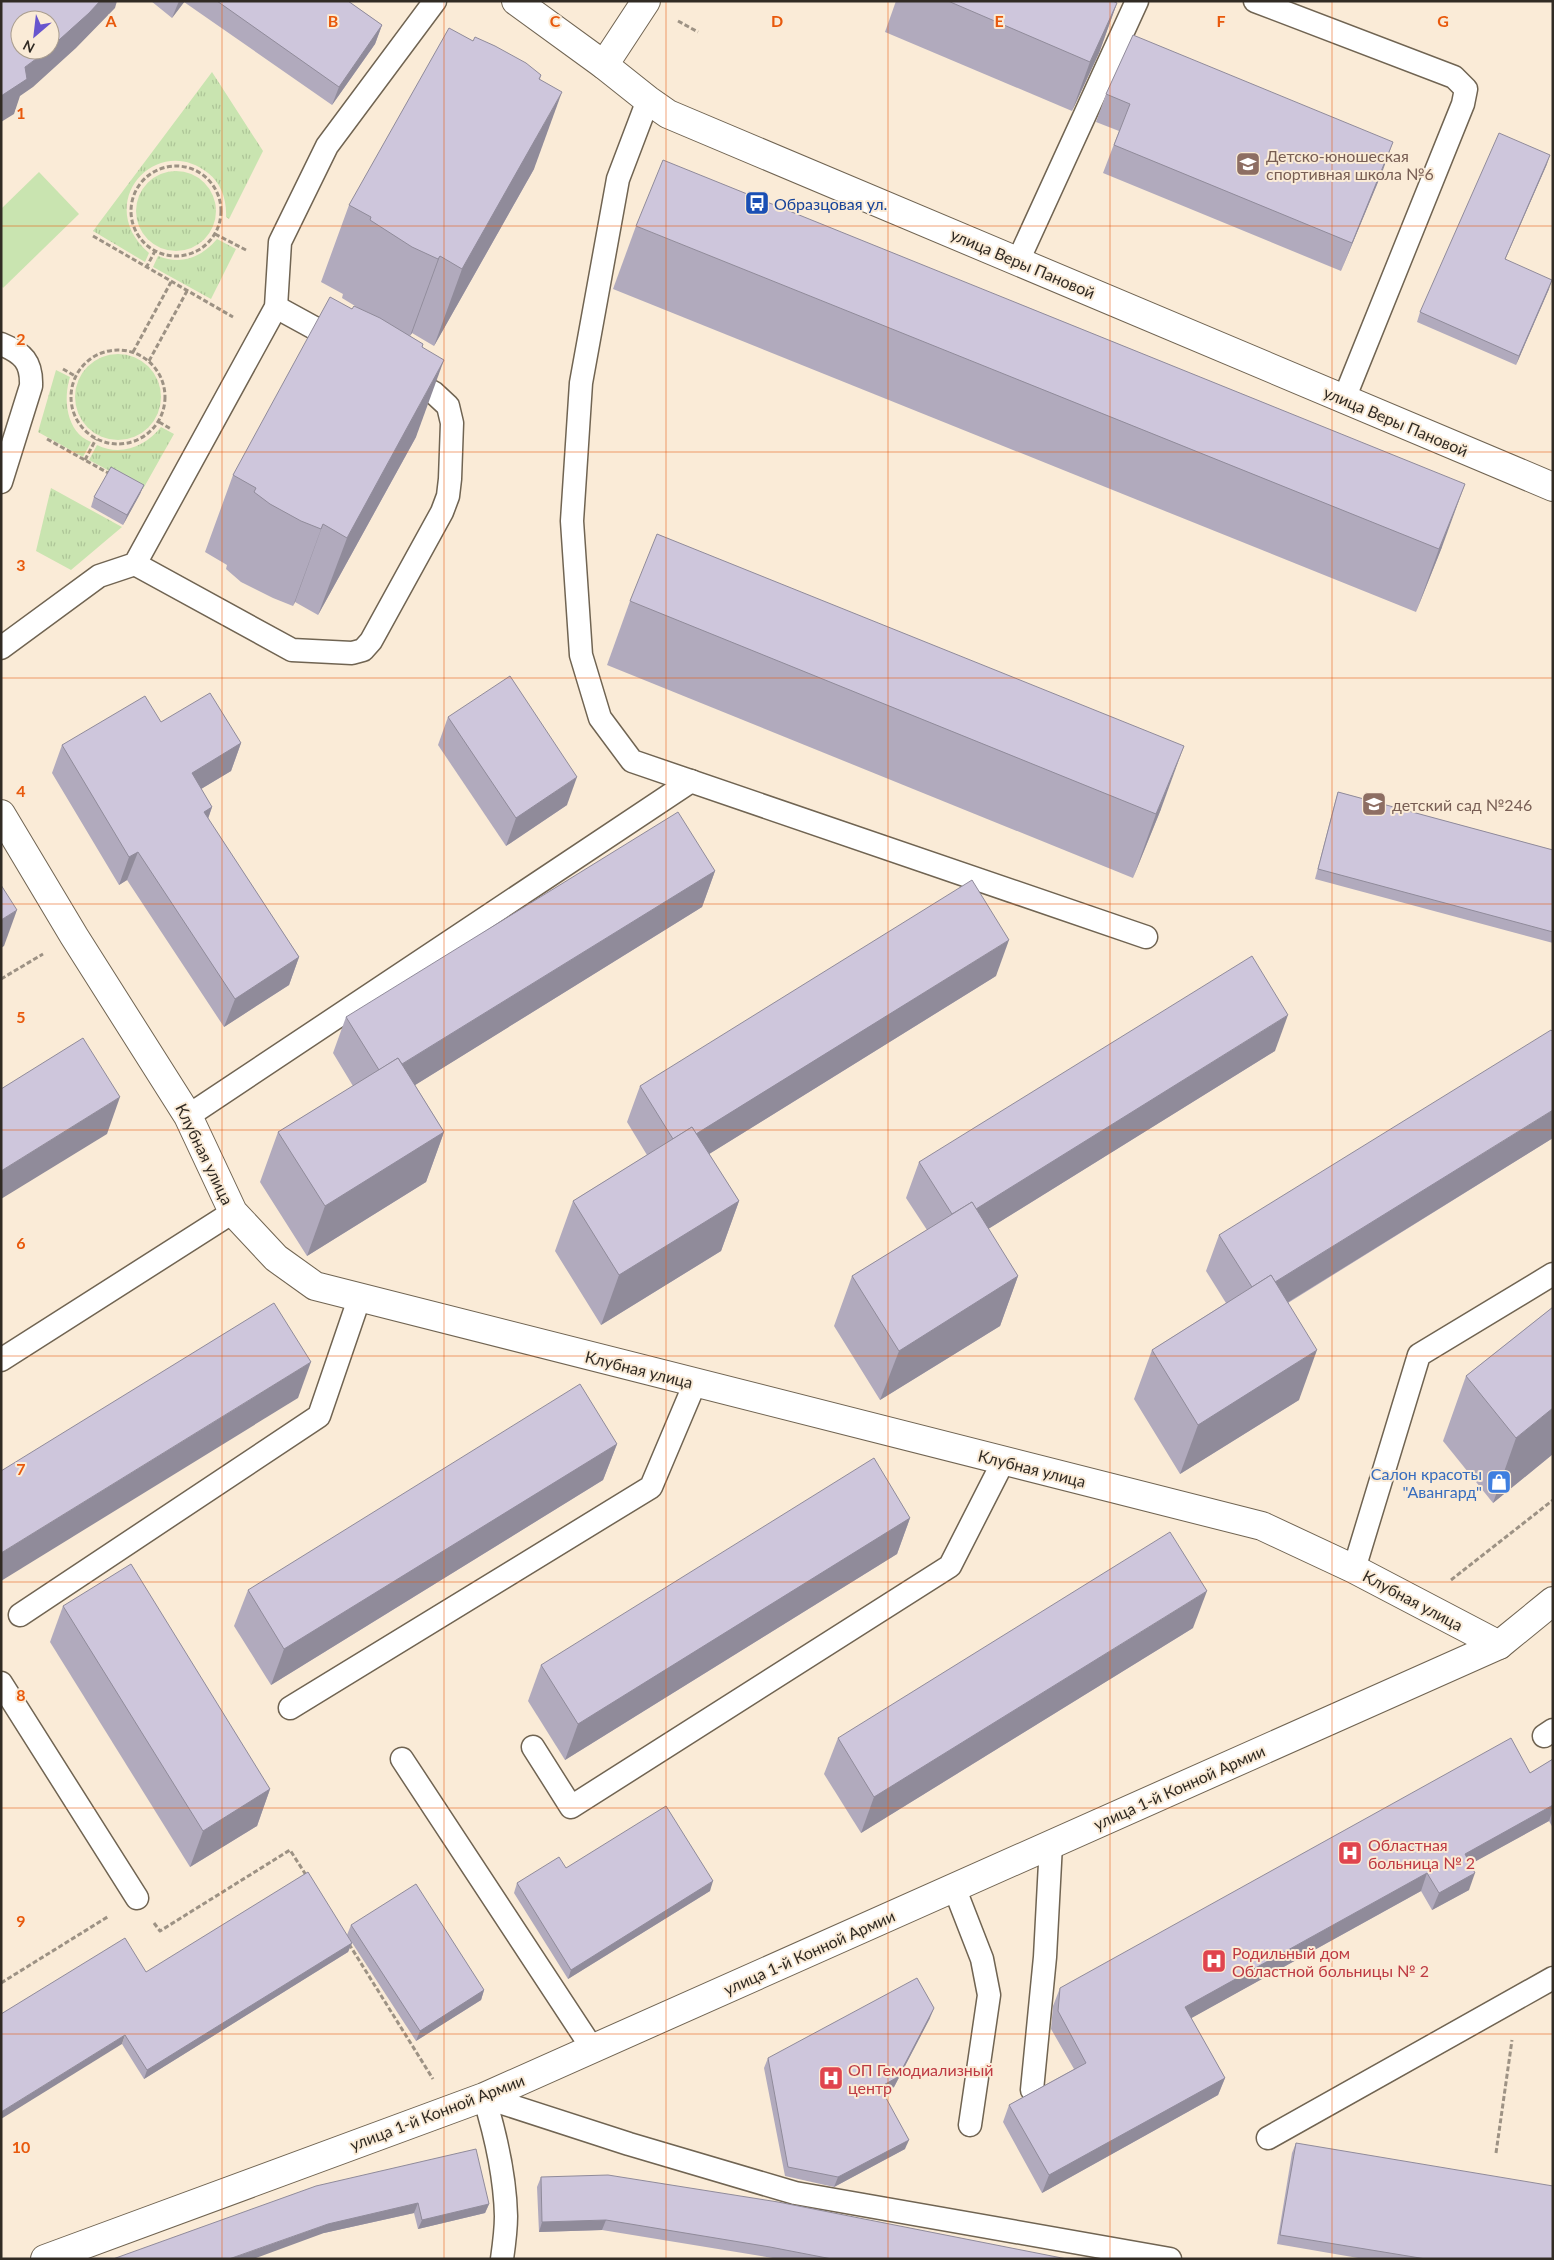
<svg xmlns="http://www.w3.org/2000/svg" width="1554" height="2260" viewBox="0 0 1554 2260" font-family="Lato,sans-serif">
  <style>
    .grass { fill: #c9e4b0 }
    .park { fill: url(#park-tufts) }
    .lines { fill: none; stroke-linecap: round; stroke-linejoin: round }
    .lane-casing { stroke: #706452; stroke-width: 25 }
    .street-casing { stroke: #706452; stroke-width: 30 }
    .secondary-casing { stroke: #706452; stroke-width: 30 }
    .path { stroke: #9d9284; stroke-width: 3; stroke-dasharray: 5 2.5; stroke-linecap: butt }
    .lane { stroke: #fff; stroke-width: 22 }
    .street { stroke: #fff; stroke-width: 28 }
    .secondary { stroke: #fff; stroke-width: 28 }
    .wall { fill: #b1aabd }
    .shaded-wall { fill: #908b9a }
    .building { fill: #cec6dc; stroke: #908b9a }
    .grid { fill: none; stroke: #e8590c; stroke-width: 1; stroke-opacity: 0.55 }
    .labels { text-anchor: middle; dominant-baseline: central; stroke-width: 4; stroke-linejoin: round; paint-order: stroke }
    .education-label { font-size: 16px; fill: #785e54; stroke: #faebd7; text-anchor: start }
    .transit-label { font-size: 16px; fill: #164399; stroke: #faebd7; text-anchor: start }
    .street-label { font-size: 16px; fill: #312b24; stroke: #faebd7 }
    .shop-label { font-size: 16px; fill: #366cbe; stroke: #faebd7; text-anchor: end }
    .health-label { font-size: 16px; fill: #be3a42; stroke: #faebd7; text-anchor: start }
    .grid-label { font-size: 16px; text-anchor: middle; font-weight: bold; fill: #e8590c; stroke: #faebd7; stroke-width: 4; stroke-linejoin: round; paint-order: stroke }
  </style>
  <defs>
    <pattern id="park-tufts" width="24" height="20" patternUnits="userSpaceOnUse" patternTransform="scale(1.25)"><rect width="24" height="20" fill="#c9e4b0"/><path d="M3 7l-1-3M5 7V3M7 7l1-3M15 17l-1-3M17 17v-4M19 17l1-3" fill="none" stroke="#adc497"/></pattern>
  </defs>
  <rect width="100%" height="100%" fill="#faebd7"/>
  <path class="grass" d="M39 172 79 214 3 288 1 285V209Z"/>
  <g class="park">
    <path d="M212 72 263 151 229 219 226 217C227 200 221 183 208 173 156 132 92 204 149 253L145 262 93 231Z"/>
    <circle cx="176" cy="211" r="40"/>
    <path d="M217 239 236 249 211 299 153 267 158 256C181 265 201 258 217 239Z"/>
    <circle cx="118" cy="397" r="43"/>
    <path d="M56 370 70 377C63 399 66 432 91 442L83 457 38 432Z"/>
    <path d="M161 427 174 434 143 489 89 460 97 445C121 457 146 446 161 427Z"/>
    <path d="M51 488 122 527 71 570 36 551Z"/>
  </g>
  <g class="lines">
    <defs>
      <g id="lane">
        <path d="M1255 1 1454 77 1466 89 1463 104 1344 399"/>
        <path d="M648 100 618 179 581 383 572 521 581 655 600 718 632 761 1146 937"/>
        <path d="M1018 261 1137 1"/>
        <path d="M276 307 340 342"/>
        <path d="M1 344C23 353 32 362 31 386L1 482"/>
        <path d="M135 564 292 650 352 653 363 650 371 641 442 512 448 496 450 479 452 423 448 406 434 393 405 377"/>
        <path d="M1 648 99 576 135 564 276 307 280 242 327 146 435 1"/>
        <path d="M188 1116 691 781"/>
        <path d="M1 1360 233 1212"/>
        <path d="M1354 1569 1419 1355 1553 1274"/>
        <path d="M20 1615 319 1416 359 1299"/>
        <path d="M1 1683 137 1898"/>
        <path d="M290 1708 651 1487 695 1383"/>
        <path d="M1544 1736 1553 1730"/>
        <path d="M533 1747 571 1807 950 1566 1004 1460"/>
        <path d="M402 1759 592 2048"/>
        <path d="M954 1887 982 1959 989 1995 970 2125"/>
        <path d="M1032 2090 1045 1957 1051 1844"/>
        <path d="M484 2097 629 2144 795 2193 1170 2259"/>
        <path d="M484 2097C496 2136 505 2175 506 2216 506 2230 504 2245 502 2259"/>
        <path d="M1268 2138 1553 1978"/>
      </g>
      <g id="street">
        <path d="M516 1 604 65"/>
        <path d="M1 814 74 936 188 1116 233 1212 276 1258 315 1286 1262 1526 1354 1569 1499 1645"/>
        <path d="M45 2259 484 2097 1499 1645 1553 1601"/>
      </g>
      <path id="secondary" d="M646 1 604 65 648 100 668 114 1553 487"/>
    </defs>
    <use href="#lane" class="lane-casing"/>
    <use href="#street" class="street-casing"/>
    <use href="#secondary" class="secondary-casing"/>
    <g class="path">
      <path d="M678 21 698 32"/>
      <circle cx="176" cy="211" r="45"/>
      <path d="M215 234 246 250"/>
      <path d="M93 236 233 317"/>
      <path d="M146 268 155 251"/>
      <circle cx="118" cy="397" r="47"/>
      <path d="M133 352 171 282"/>
      <path d="M149 361 187 291"/>
      <path d="M63 369 75 376"/>
      <path d="M159 422 171 429"/>
      <path d="M47 439 110 474"/>
      <path d="M85 460 96 439"/>
      <path d="M1 979 43 954"/>
      <path d="M1451 1580 1553 1500"/>
      <path d="M154 1923 160 1931 290 1850 306 1875"/>
      <path d="M349 1944 433 2079"/>
      <path d="M1 1983 109 1916"/>
      <path d="M1496 2153 1512 2040"/>
    </g>
    <use href="#lane" class="lane"/>
    <use href="#street" class="street"/>
    <use href="#secondary" class="secondary"/>
  </g>
  <g class="wall">
    <path d="M151 1H348L382 25 375 44 332 105 184 2 172 18Z"/>
    <path d="M896 1H1113L1117 3 1099 53 1072 111 885 32Z"/>
    <path d="M473 41 541 75 540 79 534 169 434 346 412 333 410 336 423 344 422 347 416 437 318 615 295 602 293 606 273 598 241 582 226 569 227 565 205 552 233 475 352 309H360L342 298 343 294 321 282 349 205Z"/>
    <path d="M1106 94 1383 170 1341 271 1103 173 1119 131 1096 122Z"/>
    <path d="M1547 164 1505 259 1549 289 1516 365 1417 322 1420 312Z"/>
    <path d="M636 226 1442 547 1416 612 613 289Z"/>
    <path d="M144 485 140 494 123 525 91 507 94 497Z"/>
    <path d="M630 601 1161 809 1133 878 607 665Z"/>
    <path d="M448 717 567 805 506 846 438 745Z"/>
    <path d="M161 722 241 743 231 771 201 789 212 807 208 819 299 957 289 985 224 1027 127 880 119 885 52 773 62 745Z"/>
    <path d="M1338 792 1553 850V943L1315 879 1335 802Z"/>
    <path d="M715 871 702 907 415 1085 444 1132 426 1182 307 1256 260 1182 278 1132 353 1086 333 1053 346 1017Z"/>
    <path d="M996 976 709 1154 739 1201 721 1251 601 1325 555 1251 573 1201 647 1155 627 1122 640 1086Z"/>
    <path d="M1275 1051 988 1229 1018 1276 1000 1326 880 1400 834 1326 852 1276 927 1230 906 1198 919 1162Z"/>
    <path d="M1553 1138 1288 1303 1299 1400 1180 1474 1134 1399 1152 1350 1226 1303 1206 1271 1219 1235Z"/>
    <path d="M1553 1307V1454L1493 1503 1443 1441 1466 1376Z"/>
    <path d="M617 1444 603 1480 271 1685 234 1626 248 1590Z"/>
    <path d="M910 1518 897 1554 565 1760 528 1701 541 1665Z"/>
    <path d="M63 1606 270 1789 257 1826 190 1867 50 1642Z"/>
    <path d="M1193 1628 861 1833 824 1774 838 1738Z"/>
    <path d="M1553 1759V1828L1549 1821 1470 1864 1469 1890 1432 1910 1421 1891 1191 2018 1225 2078 1218 2095 1042 2193 1003 2122 1009 2105 1074 2069 1051 2029 1053 2006 1060 1988 1530 1773Z"/>
    <path d="M566 1868 710 1891 568 1979 514 1893 517 1883Z"/>
    <path d="M351 1925 484 1990 481 2000 416 2041 347 1935Z"/>
    <path d="M352 1943 348 1952 144 2079 122 2044 146 1972Z"/>
    <path d="M930 2018 894 2087 883 2093 905 2149 834 2187 785 2176 764 2068 768 2058Z"/>
    <path d="M1296 2143 1553 2259H1364L1277 2244 1292 2153Z"/>
    <path d="M541 2177 1067 2259H779L602 2230 539 2232 537 2187Z"/>
    <path d="M316 2186 489 2204 485 2213 418 2229 414 2213 324 2233Z"/>
  </g>
  <g class="shaded-wall">
    <path d="M100 1H117L115 8 76 48 33 87 20 96 14 114 1 122V96L25 67 48 50H50V48Z"/>
    <path d="M179 1H185L172 18Z"/>
    <path d="M1117 3 1099 53 1072 111 1090 62Z"/>
    <path d="M382 25 375 44 332 105 339 87Z"/>
    <path d="M562 92 534 169 434 346 462 269Z"/>
    <path d="M1393 142 1383 170 1341 271 1352 243Z"/>
    <path d="M1550 155 1547 164 1501 269 1505 259Z"/>
    <path d="M440 256 412 333 410 336 438 259Z"/>
    <path d="M1552 280 1549 289 1516 365 1519 356Z"/>
    <path d="M444 360 416 437 318 615 347 538Z"/>
    <path d="M1465 484 1442 547 1416 612 1439 549Z"/>
    <path d="M144 485 140 494 123 525 127 515Z"/>
    <path d="M323 524 295 602 293 606 321 529Z"/>
    <path d="M241 743 231 771 181 801 192 773Z"/>
    <path d="M1184 746 1161 809 1133 878 1156 814Z"/>
    <path d="M577 777 567 805 506 846 516 818Z"/>
    <path d="M212 807 202 835 204 812Z"/>
    <path d="M138 852 127 880 119 885 129 857Z"/>
    <path d="M715 871 702 907 370 1113 383 1076Z"/>
    <path d="M17 910 4 946 1 948V920Z"/>
    <path d="M1009 940 996 976 664 1182 677 1145Z"/>
    <path d="M299 957 289 985 224 1027 235 999Z"/>
    <path d="M1288 1015 1275 1051 943 1257 956 1221Z"/>
    <path d="M120 1097 107 1134 1 1199V1171Z"/>
    <path d="M1553 1110V1138L1243 1330 1256 1294Z"/>
    <path d="M444 1132 426 1182 307 1256 325 1206Z"/>
    <path d="M739 1201 721 1251 601 1325 619 1275Z"/>
    <path d="M1018 1276 1000 1326 880 1400 899 1351Z"/>
    <path d="M1317 1350 1299 1400 1180 1474 1198 1425Z"/>
    <path d="M311 1362 298 1398 1 1581V1553Z"/>
    <path d="M1553 1408V1454L1493 1503 1516 1438Z"/>
    <path d="M617 1444 603 1480 271 1685 284 1649Z"/>
    <path d="M910 1518 897 1554 565 1760 578 1724Z"/>
    <path d="M1207 1591 1193 1628 861 1833 874 1797Z"/>
    <path d="M270 1789 257 1826 190 1867 203 1831Z"/>
    <path d="M1553 1805V1810L1549 1821 1458 1871 1465 1854Z"/>
    <path d="M1427 1873 1421 1891 1179 2025 1185 2007Z"/>
    <path d="M1475 1873 1469 1890 1432 1910 1439 1893Z"/>
    <path d="M713 1881 710 1891 568 1979 571 1970Z"/>
    <path d="M352 1943 348 1952 144 2079 147 2070Z"/>
    <path d="M484 1990 481 2000 416 2041 420 2031Z"/>
    <path d="M934 2008 930 2018 894 2087 876 2097 880 2087Z"/>
    <path d="M125 2035 122 2044 1 2119V2112Z"/>
    <path d="M1225 2078 1218 2095 1042 2193 1049 2175Z"/>
    <path d="M909 2140 905 2149 834 2187 838 2177Z"/>
    <path d="M418 2203 414 2213 324 2233 253 2259H229L328 2224Z"/>
    <path d="M489 2204 485 2213 418 2229 422 2220Z"/>
    <path d="M606 2220 602 2230 539 2232 542 2222Z"/>
  </g>
  <g class="building">
    <path d="M1 1H100L89 13 50 48V20H20V50H48L25 67 27 79 1 96Z"/>
    <path d="M217 1H348L382 25 339 87Z"/>
    <path d="M948 1H1113L1117 3 1090 62Z"/>
    <path d="M449 28 473 41 475 37 495 46 526 63 541 75 539 79 562 92 462 269 440 256 438 259 412 247 370 220 371 217 349 205Z"/>
    <path d="M1133 35 1393 142 1352 243 1114 145 1130 104 1106 94Z"/>
    <path d="M1499 133 1550 155 1505 259 1552 280 1519 356 1420 312Z"/>
    <path d="M663 160 1465 484 1439 549 636 226Z"/>
    <path d="M330 297 352 309 354 306 380 318 423 344 422 347 444 360 347 538 323 524 321 529 301 521 270 504 254 492 256 488 233 475Z"/>
    <path d="M111 467 144 485 127 515 94 497Z"/>
    <path d="M657 534 1184 746 1156 814 630 601Z"/>
    <path d="M510 676 577 777 516 818 448 717Z"/>
    <path d="M210 693 241 743 192 773 212 807 204 812 299 957 235 999 138 852 129 857 62 745 145 696 161 722Z"/>
    <path d="M1338 792 1553 850V932L1318 869Z"/>
    <path d="M678 812 715 871 402 1064 398 1058 379 1070 346 1017Z"/>
    <path d="M972 880 1009 940 696 1134 692 1127 673 1139 640 1086Z"/>
    <path d="M1 885 17 910 1 920Z"/>
    <path d="M1252 956 1288 1015 976 1209 972 1202 952 1214 919 1162Z"/>
    <path d="M1551 1030 1553 1032V1110L1275 1282 1271 1275 1252 1287 1219 1235Z"/>
    <path d="M83 1038 120 1097 1 1171V1089Z"/>
    <path d="M398 1058 444 1132 325 1206 278 1132Z"/>
    <path d="M692 1127 739 1201 619 1275 573 1201Z"/>
    <path d="M972 1202 1018 1276 899 1351 852 1276Z"/>
    <path d="M1271 1275 1317 1350 1198 1425 1152 1350Z"/>
    <path d="M274 1303 311 1362 1 1553V1471Z"/>
    <path d="M1553 1307V1408L1516 1438 1466 1376Z"/>
    <path d="M580 1384 617 1444 284 1649 248 1590Z"/>
    <path d="M874 1458 910 1518 578 1724 541 1665Z"/>
    <path d="M1170 1532 1207 1591 874 1797 838 1738Z"/>
    <path d="M131 1564 270 1789 203 1831 63 1606Z"/>
    <path d="M1511 1738 1530 1773 1553 1759V1805L1465 1854 1475 1873 1439 1893 1427 1873 1185 2007 1225 2078 1049 2175 1009 2105 1086 2063 1058 2011 1060 1988Z"/>
    <path d="M666 1806 713 1881 571 1970 517 1883 559 1857 566 1868Z"/>
    <path d="M308 1872 352 1943 147 2070 125 2035 1 2112V2014L125 1938 146 1972Z"/>
    <path d="M416 1884 484 1990 420 2031 351 1925Z"/>
    <path d="M917 1978 934 2008 898 2077 880 2087 909 2140 838 2177 788 2167 768 2058Z"/>
    <path d="M1296 2143 1553 2186V2259H1426L1280 2235Z"/>
    <path d="M476 2149 489 2204 422 2220 418 2203 328 2224 229 2259H113L316 2186Z"/>
    <path d="M608 2175 778 2202 1067 2259H832L770 2247 606 2220 542 2222 541 2177Z"/>
  </g>
  <path class="grid" d="M222 1V2259M444 1V2259M666 1V2259M888 1V2259M1110 1V2259M1332 1V2259M1 226H1553M1 452H1553M1 678H1553M1 904H1553M1 1130H1553M1 1356H1553M1 1582H1553M1 1808H1553M1 2034H1553"/>
  <defs>
    <symbol id="school-square" viewBox="-11 -11 22 22"><rect x="-9" y="-9" width="18" height="18" rx="4" fill="#8d6e63" stroke="#faebd7"/><path d="M0-5L7-2L0 1L-7-2ZM-4 1L0 2.5L4 1V4Q0 6-4 4Z" fill="#fff"/></symbol>
    <symbol id="bus-square" viewBox="-11 -11 22 22"><rect x="-9" y="-9" width="18" height="18" rx="4" fill="#1a4fb4" stroke="#faebd7"/><path d="M-5-6H5V4H4V6H2V4H-2V6H-4V4H-5ZM-3.5-4V0h7V-4ZM-3.5 1.2v1.5H-2V1.2ZM2 1.2v1.5H3.5V1.2Z" fill="#fff"/></symbol>
    <symbol id="shop-square" viewBox="-11 -11 22 22"><rect x="-9" y="-9" width="18" height="18" rx="4" fill="#3f7fe0" stroke="#faebd7"/><path d="M-5-2.5h2.3a2.7 3.5 0 0 1 5.4 0H5L5.5 6h-11ZM-1.5-2.5h3a1.5 2.3 0 0 0-3 0Z" fill="#fff"/></symbol>
    <symbol id="hospital-square" viewBox="-11 -11 22 22"><rect x="-9" y="-9" width="18" height="18" rx="4" fill="#e0444e" stroke="#faebd7"/><path d="M-5-5h3v3.5h4V-5h3V5h-3V1.5h-4V5h-3Z" fill="#fff"/></symbol>
  </defs>
  <g fill-rule="evenodd">
    <use href="#school-square" x="1234" y="150" width="28" height="28"/>
    <use href="#bus-square" x="743" y="189" width="28" height="28"/>
    <use href="#school-square" x="1360" y="790" width="28" height="28"/>
    <use href="#shop-square" x="1485" y="1468" width="28" height="28"/>
    <use href="#hospital-square" x="1336" y="1839" width="28" height="28"/>
    <use href="#hospital-square" x="1200" y="1947" width="28" height="28"/>
    <use href="#hospital-square" x="817" y="2064" width="28" height="28"/>
  </g>
  <g class="labels">
    <g class="education-label">
      <text x="1266" y="155">Детско-юношеская<tspan x="1266" dy="18">спортивная школа №6</tspan></text>
      <text x="1392" y="804">детский сад №246</text>
    </g>
    <g class="transit-label">
      <text x="774" y="203">Образцовая ул.</text>
    </g>
    <g class="street-label">
      <text transform="translate(1023 263) rotate(23)">улица Веры Пановой</text>
      <text transform="translate(1396 421) rotate(23)">улица Веры Пановой</text>
      <text transform="translate(205 1154) rotate(64)">Клубная улица</text>
      <text transform="translate(639 1369) rotate(14)">Клубная улица</text>
      <text transform="translate(1032 1468) rotate(14)">Клубная улица</text>
      <text transform="translate(1413 1600) rotate(28)">Клубная улица</text>
      <text transform="translate(1179 1787) rotate(-24)">улица 1-й Конной Армии</text>
      <text transform="translate(809 1952) rotate(-24)">улица 1-й Конной Армии</text>
      <text transform="translate(437 2112) rotate(-21)">улица 1-й Конной Армии</text>
    </g>
    <g class="shop-label">
      <text x="1482" y="1473">Салон красоты<tspan x="1482" dy="18">"Авангард"</tspan></text>
    </g>
    <g class="health-label">
      <text x="1368" y="1844">Областная<tspan x="1368" dy="18">больница № 2</tspan></text>
      <text x="1232" y="1952">Родильный дом<tspan x="1232" dy="18">Областной больницы № 2</tspan></text>
      <text x="848" y="2069">ОП Гемодиализный<tspan x="848" dy="18">центр</tspan></text>
    </g>
  </g>
  <g class="grid-label">
    <text x="111" y="27">A</text>
    <text x="333" y="27">B</text>
    <text x="555" y="27">C</text>
    <text x="777" y="27">D</text>
    <text x="999" y="27">E</text>
    <text x="1221" y="27">F</text>
    <text x="1443" y="27">G</text>
    <text x="21" y="119">1</text>
    <text x="21" y="345">2</text>
    <text x="21" y="571">3</text>
    <text x="21" y="797">4</text>
    <text x="21" y="1023">5</text>
    <text x="21" y="1249">6</text>
    <text x="21" y="1475">7</text>
    <text x="21" y="1701">8</text>
    <text x="21" y="1927">9</text>
    <text x="21" y="2153">10</text>
  </g>
  <rect width="1554" height="2260" fill="none" stroke="#312b24" stroke-width="5"/>
  <g transform="translate(35 35) rotate(208)"><circle r="24" fill="#faebd7" stroke="#aa9e8f"/>
  <path d="M0-4L9 19L0 12L-9 19Z" fill="#6855ce"/>
  <text y="-8" font-size="14" font-weight="bold" text-anchor="middle" fill="#312b24">N</text>
  </g>
</svg>
